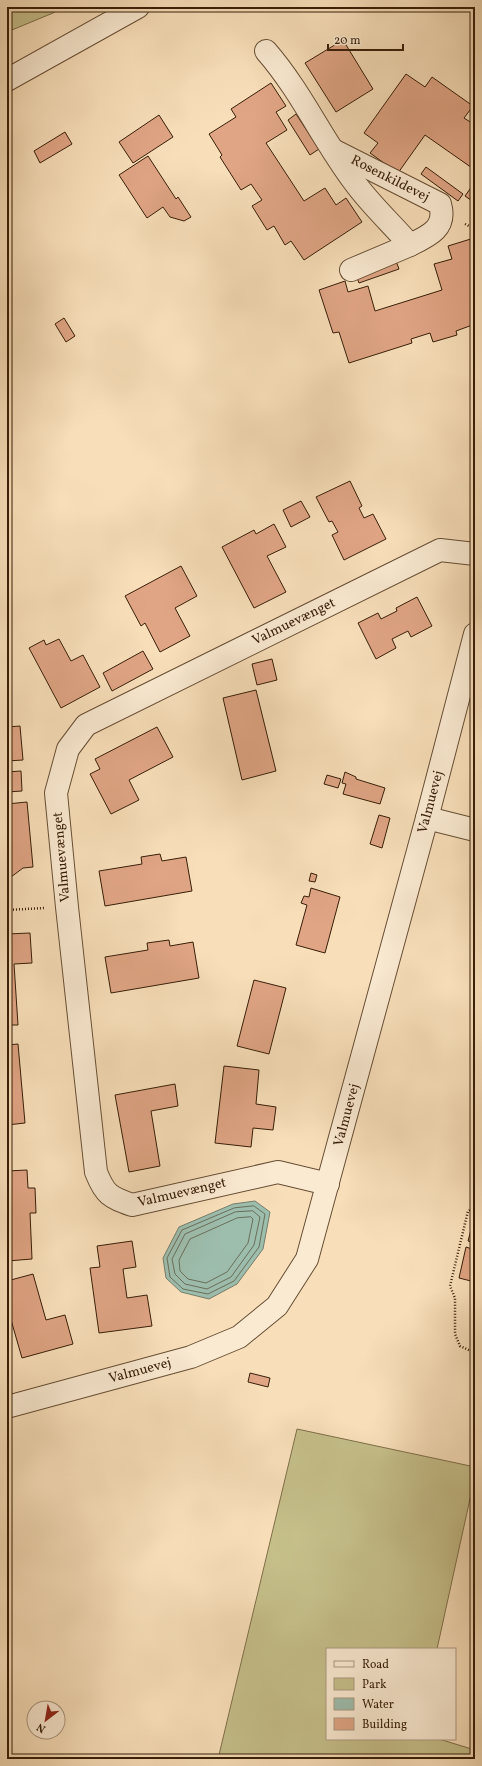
<svg xmlns="http://www.w3.org/2000/svg" width="482" height="1766" viewBox="0 0 482 1766" font-family="Vollkorn,serif">
  <style>
    .green { fill: #c5bf8a; stroke: #7e6e49 }
    .water { fill: #9dbdad; stroke: #747d6b }
    .lines { fill: none; stroke-linecap: round; stroke-linejoin: round }
    .shore { stroke: #6a6e5a; stroke-width: 1 }
    .building { fill: #e0a585; stroke: #371e08 }
    .street-casing { stroke: #674e34; stroke-width: 24 }
    .path { stroke: #371e08; stroke-width: 2.5; stroke-dasharray: 1 2; stroke-linecap: butt }
    .street { stroke: #faead2; stroke-width: 22 }
    .labels { text-anchor: middle; dominant-baseline: central; stroke-width: 3.5; stroke-linejoin: round; paint-order: stroke }
    .street-label { font-size: 14px; fill: #371e08; stroke: #faead2 }
  </style>
  <rect width="100%" height="100%" fill="#f8dfba"/>
  <filter id="stains"><feTurbulence type="fractalNoise" baseFrequency=".005" numOctaves="4"/><feColorMatrix values="0 0 0 0 .2 0 0 0 0 .09 0 0 0 0 .02 0 0 0 .5 -.17"/></filter>
  <radialGradient id="worn" r=".72"><stop offset=".6" stop-color="#630" stop-opacity="0"/><stop offset="1" stop-color="#630" stop-opacity=".3"/></radialGradient>
  <g class="green">
    <path d="M7 7H62L53 13 7 32Z"/>
    <path d="M297 1429 475 1467V1476L437 1649H327V1739H439L475 1750V1759H218Z"/>
  </g>
  <path class="water" d="M255 1201 270 1212 263 1249 237 1284 209 1299 181 1292 166 1278 163 1258 179 1227 233 1204Z"/>
  <g class="lines">
    <g class="shore">
      <path d="M254 1206 265 1214 259 1247 234 1281 208 1294 183 1289 170 1277 167 1258 182 1230 234 1208Z"/>
      <path d="M253 1211 260 1217 254 1245 231 1277 207 1289 185 1284 175 1274 172 1259 185 1234 235 1212Z"/>
      <path d="M251 1217 253 1219 248 1243 227 1272 206 1283 188 1279 180 1271 179 1260 190 1239 237 1218Z"/>
    </g>
  </g>
  <g class="building">
    <path d="M343 40 373 89 336 112 305 63Z"/>
    <path d="M406 74 425 87 432 77 473 106 464 118 475 125V170L425 135 398 173 370 153 378 143 364 133Z"/>
    <path d="M271 83 286 106 276 112 287 130 266 143 304 201 325 188 336 205 346 198 362 222 304 260 291 241 285 245 274 226 267 230 252 206 262 200 251 184 241 190 220 157 222 155 209 134 236 117 231 109Z"/>
    <path d="M296 114 319 149 310 155 288 120Z"/>
    <path d="M159 115 173 137 133 163 119 142Z"/>
    <path d="M65 132 72 144 40 163 34 151Z"/>
    <path d="M148 156 176 199 178 197 191 217 184 221 170 217 163 207 147 218 119 175Z"/>
    <path d="M426 167 463 194 458 201 421 174Z"/>
    <path d="M475 182V203L465 196Z"/>
    <path d="M474 238 475 324 456 331 457 335 433 342 430 333 411 339 412 343 349 363 339 332 333 333 319 290 345 281 348 292 368 286 375 311 442 290 434 264 452 259 448 246Z"/>
    <path d="M396 261 399 269 359 283 356 275Z"/>
    <path d="M64 318 75 336 66 342 55 324Z"/>
    <path d="M350 481 362 506 359 508 364 518 373 514 386 539 344 560 332 535 338 532 332 521 329 522 316 497Z"/>
    <path d="M301 501 310 517 291 527 283 510Z"/>
    <path d="M274 524 286 547 267 556 286 592 254 608 222 547 254 530 256 534Z"/>
    <path d="M181 566 197 596 175 608 190 636 160 652 145 623 141 626 125 596Z"/>
    <path d="M417 597 432 626 411 637 408 631 392 639 396 648 376 659 358 623 378 613 381 619 397 611 396 608Z"/>
    <path d="M59 639 71 661 83 655 100 687 61 708 29 648 44 640 46 645Z"/>
    <path d="M143 651 153 669 112 691 103 673Z"/>
    <path d="M272 659 277 680 257 685 252 664Z"/>
    <path d="M256 690 276 771 242 780 223 698Z"/>
    <path d="M20 726 23 760 7 761V727Z"/>
    <path d="M157 727 173 757 129 780 139 800 111 814 90 774 100 769 95 759Z"/>
    <path d="M21 771 22 791 7 792V772Z"/>
    <path d="M345 772 356 777V779L385 788 380 804 343 794 346 784 342 783Z"/>
    <path d="M327 775 341 779 338 788 324 784Z"/>
    <path d="M27 802 33 867 23 868 7 880V804Z"/>
    <path d="M379 815 390 818 382 848 370 844Z"/>
    <path d="M160 854 162 861 186 857 192 891 105 906 99 871 142 864 141 857Z"/>
    <path d="M311 873 317 875 315 882 309 881Z"/>
    <path d="M311 888 340 897 325 953 296 945 307 905 301 903 304 896 309 897Z"/>
    <path d="M30 933 32 963 14 964 18 1025H7V934Z"/>
    <path d="M169 940 170 946 193 942 199 978 111 993 105 957 148 950 147 943Z"/>
    <path d="M254 980 286 988 269 1054 237 1046Z"/>
    <path d="M18 1044 25 1123 7 1125V1045Z"/>
    <path d="M224 1066 259 1070 256 1104 276 1107 273 1130 253 1128 251 1147 215 1143Z"/>
    <path d="M175 1084 178 1106 151 1111 160 1166 129 1172 115 1095Z"/>
    <path d="M27 1170 28 1188H35L36 1213H30L32 1259 7 1261V1171Z"/>
    <path d="M475 1215V1243L468 1241Z"/>
    <path d="M132 1241 136 1267 123 1269 127 1298 147 1295 152 1326 99 1333 90 1268 100 1267 97 1246Z"/>
    <path d="M466 1247 475 1250V1282L459 1278Z"/>
    <path d="M33 1274 46 1320 65 1315 73 1344 22 1358 7 1306V1281Z"/>
    <path d="M250 1373 270 1378 268 1387 248 1382Z"/>
    <path d="M475 1593V1617H473Z"/>
  </g>
  <g class="lines">
    <defs>
      <g id="street">
        <path d="M266 51C301 91 323 141 355 183 371 205 392 224 410 245L351 270"/>
        <path d="M7 80 138 7"/>
        <path d="M333 150 440 204C447 228 429 236 410 245"/>
        <path d="M427 818 475 830"/>
        <path d="M328 1184 278 1172 132 1205C110 1197 105 1195 96 1172L67 907 56 793 68 749 86 725 440 550 475 554"/>
        <path d="M7 1407 191 1357 239 1337 277 1306 307 1259 427 818 475 634"/>
      </g>
    </defs>
    <use href="#street" class="street-casing"/>
    <g class="path">
      <path d="M465 224 475 229"/>
      <path d="M7 910 44 908"/>
      <path d="M475 1207 468 1211 450 1286 455 1298V1334L460 1346 475 1353"/>
    </g>
    <use href="#street" class="street"/>
  </g>
  <g class="labels">
    <g class="street-label">
      <text transform="translate(390 179) rotate(27)">Rosenkildevej</text>
      <text transform="translate(294 622) rotate(-26)">Valmuevænget</text>
      <text transform="translate(431 802) rotate(-75)">Valmuevej</text>
      <text transform="translate(62 857) rotate(-95)">Valmuevænget</text>
      <text transform="translate(347 1115) rotate(-75)">Valmuevej</text>
      <text transform="translate(182 1193) rotate(-13)">Valmuevænget</text>
      <text transform="translate(140 1371) rotate(-15)">Valmuevej</text>
    </g>
  </g>
  <rect width="482" height="1766" fill="none" stroke="#f8dfba" stroke-width="24"/>
  <rect x="8" y="8" width="466" height="1750" fill="none" stroke="#371e08" stroke-width="2"/>
  <rect x="12" y="12" width="458" height="1742" fill="none" stroke="#371e08"/>
  <rect x="326" y="1648" width="130" height="92" fill="#faead2" stroke="#ac9881"/>
  <rect x="334" y="1661" width="20" height="6" fill="#faead2" stroke="#ac9881"/>
  <text x="362" y="1668" font-size="12" fill="#371e08">Road</text>
  <rect x="334" y="1678" width="20" height="12" fill="#c5bf8a" stroke="#ac9881"/>
  <text x="362" y="1688" font-size="12" fill="#371e08">Park</text>
  <rect x="334" y="1698" width="20" height="12" fill="#9dbdad" stroke="#ac9881"/>
  <text x="362" y="1708" font-size="12" fill="#371e08">Water</text>
  <rect x="334" y="1718" width="20" height="12" fill="#e0a585" stroke="#ac9881"/>
  <text x="362" y="1728" font-size="12" fill="#371e08">Building</text>
  <g transform="translate(46 1720) rotate(211)"><circle r="19" fill="#faead2" stroke="#ac9881"/>
  <path d="M0-3L7 15L0 10L-7 15Z" fill="#8f2418"/>
  <text y="-6" font-size="11" font-weight="bold" text-anchor="middle" fill="#371e08">N</text>
  </g>
  <path d="M328 44v6h75v-6" fill="none" stroke="#371e08" stroke-width="2"/>
  <text x="334" y="44" font-size="12" fill="#371e08" stroke="#faead2" stroke-width="3" paint-order="stroke">20 m</text>
  <rect width="100%" height="100%" filter="url(#stains)"/>
  <rect width="100%" height="100%" fill="url(#worn)"/>
</svg>
